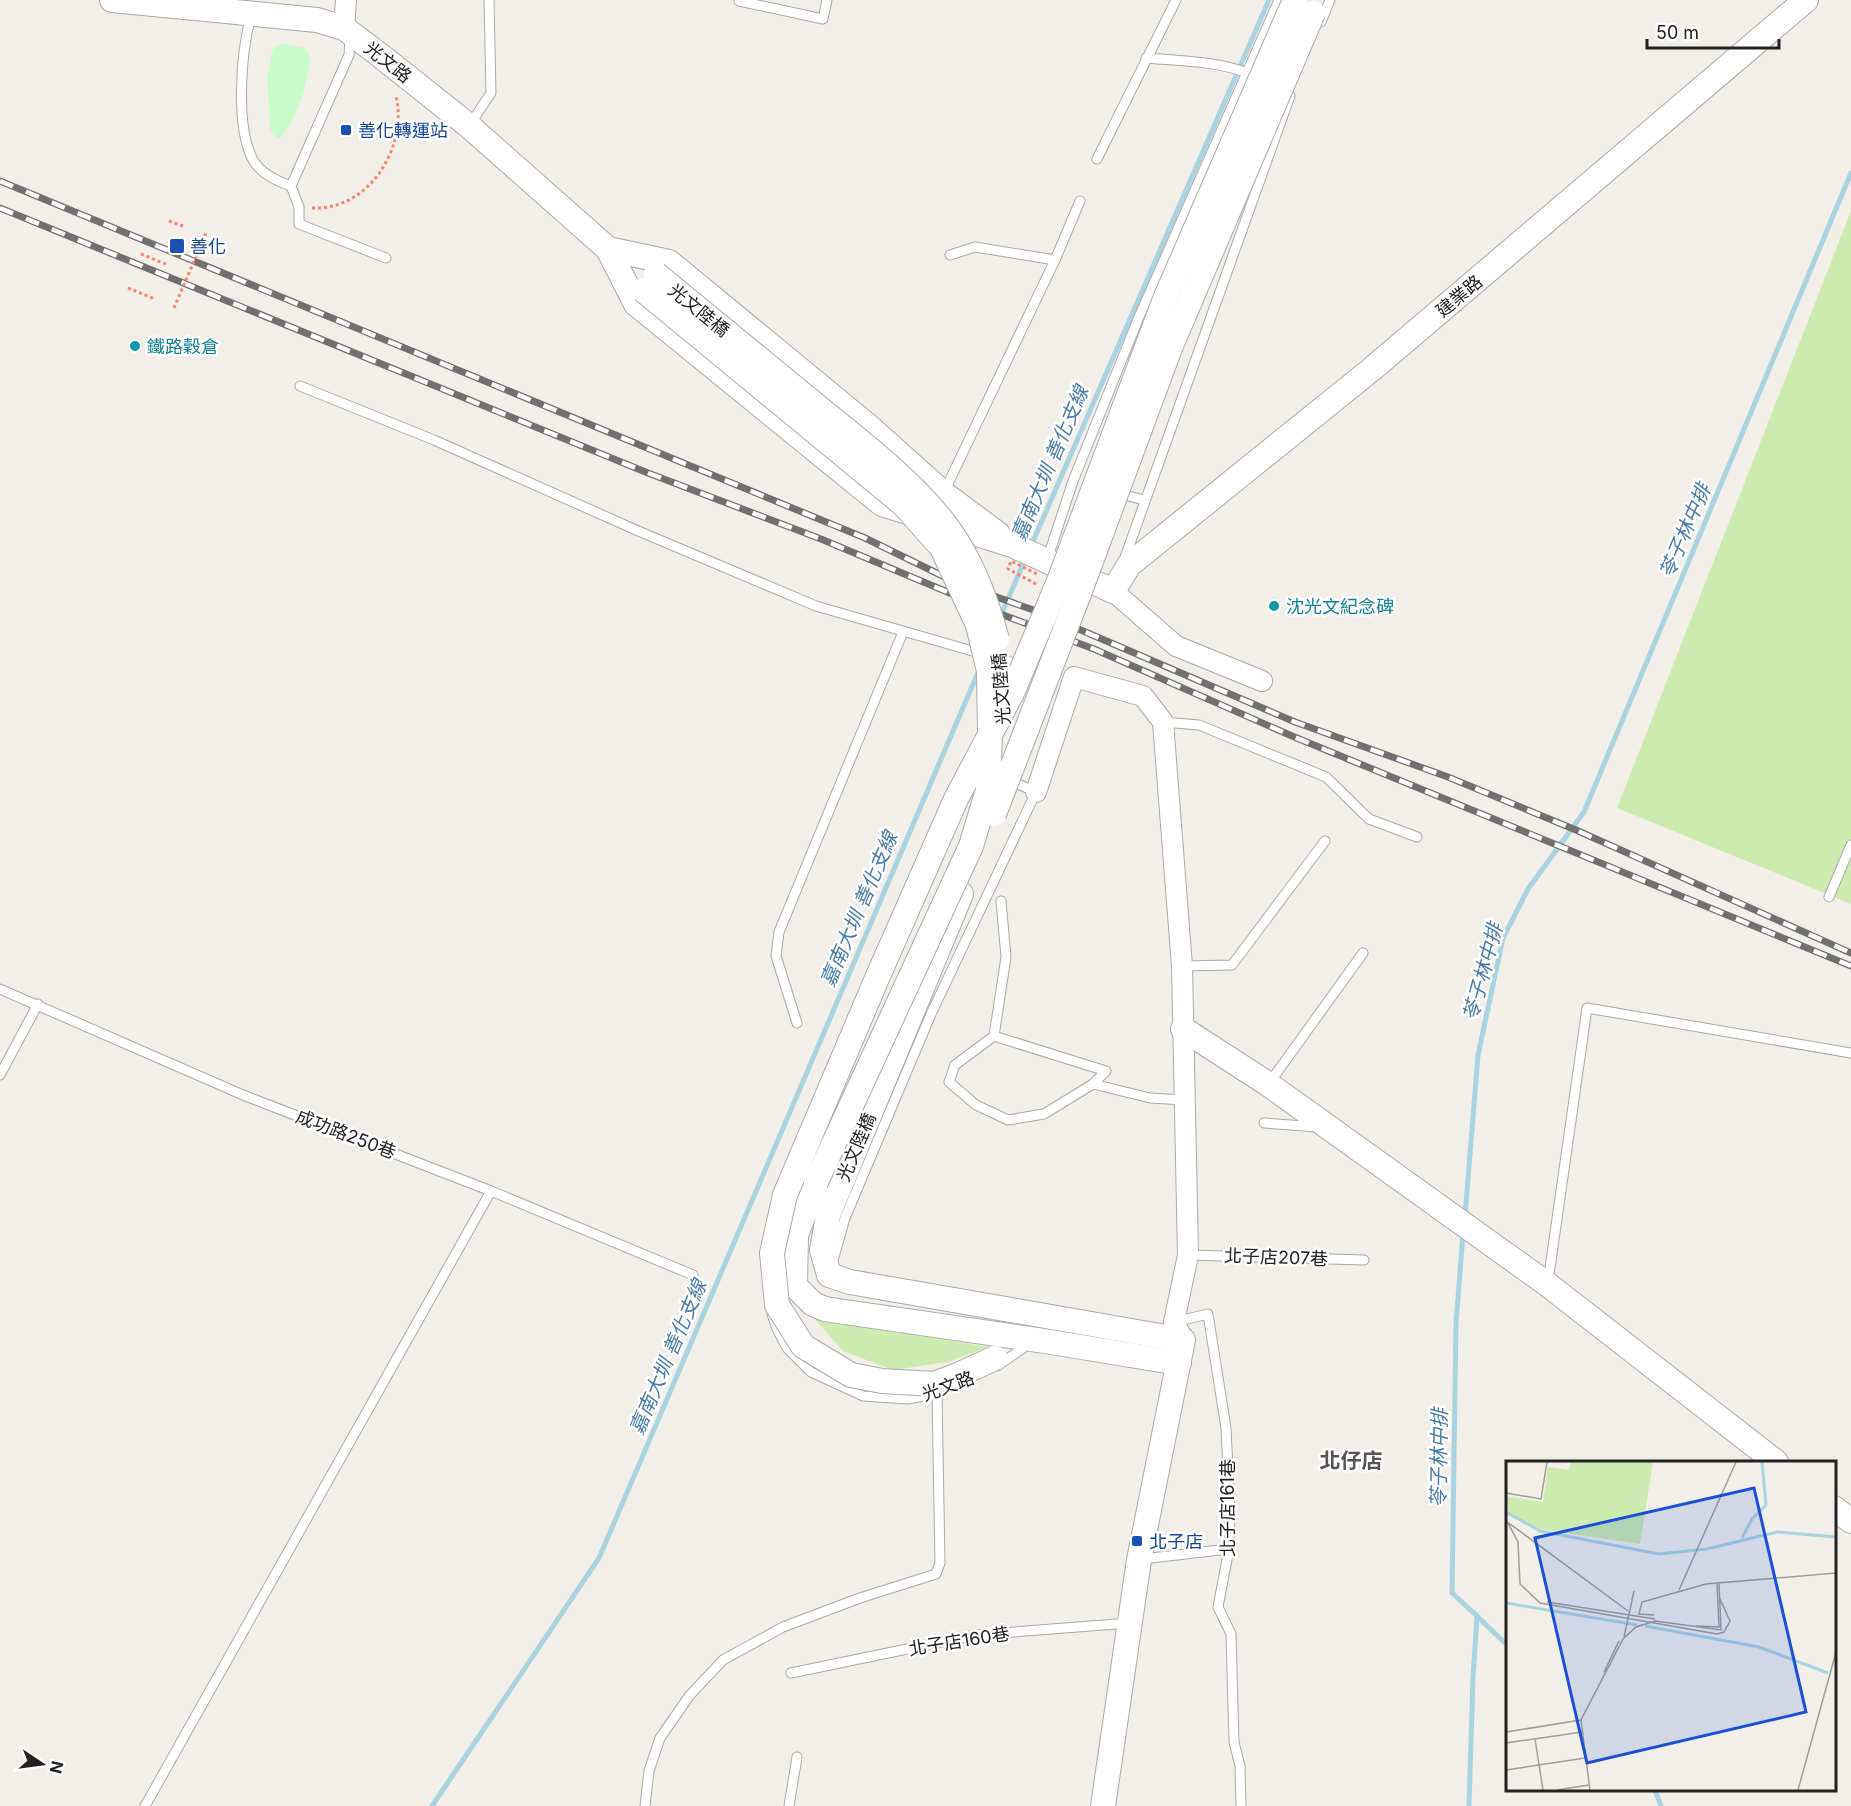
<svg xmlns="http://www.w3.org/2000/svg" width="1851" height="1806" viewBox="0 0 1851 1806" font-family="Inter,'Noto Sans TC',sans-serif">
  <style>
    .grass { fill: #cdebb0 }
    .park { fill: #c8facc }
    .lines { fill: none; stroke-linecap: round; stroke-linejoin: round }
    .stream { stroke: #aad3df; stroke-width: 5 }
    .service-casing { stroke: #a9a9a9; stroke-width: 11 }
    .minor-casing { stroke: #a9a9a9; stroke-width: 22 }
    .tertiary-casing { stroke: #a9a9a9; stroke-width: 26 }
    .path { stroke: #fa8072; stroke-width: 3; stroke-dasharray: 3 3; stroke-linecap: butt }
    .service { stroke: #fff; stroke-width: 9 }
    .minor { stroke: #fff; stroke-width: 20 }
    .tertiary { stroke: #fff; stroke-width: 24 }
    .rail-casing { stroke: #707070; stroke-width: 7 }
    .rail { stroke: #fff; stroke-width: 4.5; stroke-dasharray: 14; stroke-linecap: butt }
    .tertiary-bridge-casing { stroke: #a9a9a9; stroke-width: 26; stroke-linecap: butt }
    .path-bridge { stroke: #fa8072; stroke-width: 3; stroke-dasharray: 3 3; stroke-linecap: butt }
    .tertiary-bridge { stroke: #fff; stroke-width: 24 }
    .transit-dot { fill: #1a4fb4; stroke: #fff; stroke-width: 2 }
    .culture-dot { fill: #0f9aa8; stroke: #fff; stroke-width: 2 }
    .labels { text-anchor: middle; dominant-baseline: central; stroke-width: 5; stroke-linejoin: round; paint-order: stroke }
    .street-label { font-size: 18px; fill: #222; stroke: #fff }
    .transit-label { font-size: 18px; fill: #164399; stroke: #fff; text-anchor: start }
    .culture-label { font-size: 18px; fill: #0d838f; stroke: #fff; text-anchor: start }
    .water-label { font-size: 20px; font-style: italic; fill: #4a7aab; stroke: #fff }
    .quarter-label { font-size: 21px; font-weight: bold; fill: #555; stroke: #fff }
    .inset-river { fill: none; stroke: #aad3df; stroke-width: 3 }
    .inset-road { fill: none; stroke: #9f9d99; stroke-width: 1.5 }
    .view { fill: #1d4ed8; fill-opacity: 0.15; stroke: #1d4ed8; stroke-width: 3 }
    .inset-edge { fill: none; stroke: #222; stroke-width: 3 }
  </style>
  <rect width="100%" height="100%" fill="#f2efe9"/>
  <g class="grass">
    <path d="M1851 211V904L1617 808Z"/>
    <path d="M813 1317 988 1347 948 1362 893 1370 843 1351Z"/>
  </g>
  <path class="park" d="M281 44 304 48C307 51 308 52 309 56 312 72 293 132 278 138L271 133 270 126 267 77 273 49Z"/>
  <g class="lines">
    <g class="stream">
      <path d="M1031 546 1269 0"/>
      <path d="M999 620 1026 557"/>
      <path d="M1465 1216 1478 1055 1503 938 1528 889 1584 812 1851 173"/>
      <path d="M1463 1234 1456 1323 1452 1593 1477 1616 1473 1677 1469 1806"/>
      <path d="M1477 1616 1508 1646"/>
      <path d="M1655 1790 1661 1806"/>
      <path d="M432 1806 599 1558 980 668"/>
    </g>
    <defs>
      <g id="service">
        <path d="M739 1 823 19 827 0"/>
        <path d="M251 16C241 52 235 126 253 160 261 174 277 181 291 186L349 55 350 37"/>
        <path d="M1321 22 1330 0"/>
        <path d="M1146 58C1180 61 1216 61 1248 73"/>
        <path d="M469 126 491 93 489 0"/>
        <path d="M1097 159 1176 0"/>
        <path d="M291 186 299 207V224L386 258"/>
        <path d="M950 255 975 247 1055 260"/>
        <path d="M300 386 434 440 636 530 816 606 1021 665"/>
        <path d="M944 492 1055 260 1080 201"/>
        <path d="M1117 493 1144 500"/>
        <path d="M1047 560 1073 481 1139 317 1279 0"/>
        <path d="M1123 563 1290 96"/>
        <path d="M1163 722 1199 725 1326 777 1369 819 1417 837"/>
        <path d="M1829 897 1851 845"/>
        <path d="M1001 901 1006 957 994 1036 955 1065 949 1082 976 1105 1008 1120 1044 1114 1093 1084 1150 1098 1184 1100"/>
        <path d="M1182 966 1232 965 1325 841"/>
        <path d="M0 989 243 1095 491 1191 693 1275"/>
        <path d="M797 1023 776 956 779 932 903 632"/>
        <path d="M994 1036 1106 1071 1093 1084"/>
        <path d="M0 1075 38 1004"/>
        <path d="M1270 1082 1363 953"/>
        <path d="M1264 1123 1317 1127"/>
        <path d="M1188 1255 1364 1260"/>
        <path d="M832 1264 845 1218 931 1014 1036 792 1009 780"/>
        <path d="M1548 1282 1587 1008 1851 1053"/>
        <path d="M772 1314 777 1329 787 1348 811 1372 863 1396 908 1399 939 1393"/>
        <path d="M1174 1322 1208 1314 1226 1428 1230 1511 1229 1549 1218 1607 1231 1634 1234 1742 1240 1766 1241 1806"/>
        <path d="M997 1366 1022 1349"/>
        <path d="M1142 1559 1229 1549"/>
        <path d="M791 1673 975 1635 1129 1623"/>
        <path d="M145 1806 491 1191"/>
        <path d="M645 1806 649 1771 660 1738 690 1695 723 1660 783 1627 860 1598 936 1574 940 1563 937 1394"/>
        <path d="M789 1806 797 1757"/>
      </g>
      <g id="minor">
        <path d="M344 28 346 0"/>
        <path d="M1113 591 1176 646 1262 681"/>
        <path d="M1036 792 1074 677 1143 696 1163 722 1182 966 1188 1255 1174 1322 1183 1340"/>
      </g>
      <g id="tertiary">
        <path d="M112 0 317 20 344 28 381 56 469 126 608 249 618 261"/>
        <path d="M608 249 636 304 882 504 1012 545 1113 591 1129 565 1372 369 1806 0"/>
        <path d="M608 249 669 262 867 425 943 493 998 534"/>
        <path d="M961 894 828 1215 822 1250 829 1275 850 1282 1183 1340 1139 1560 1103 1806"/>
        <path d="M1183 1029 1268 1084 1547 1284 1776 1462"/>
        <path d="M816 1182 796 1235 795 1286 813 1304 825 1309 1045 1341 1179 1363"/>
        <path d="M1834 1508 1851 1521"/>
      </g>
    </defs>
    <use href="#service" class="service-casing"/>
    <use href="#minor" class="minor-casing"/>
    <use href="#tertiary" class="tertiary-casing"/>
    <g class="path">
      <path d="M312 208C369 211 408 147 396 96"/>
      <path d="M169 221 183 226"/>
      <path d="M141 254 168 265"/>
      <path d="M128 288 155 299"/>
    </g>
    <use href="#service" class="service"/>
    <use href="#minor" class="minor"/>
    <use href="#tertiary" class="tertiary"/>
    <defs>
      <g id="rail">
        <path d="M0 181 865 538 957 583 1039 612 1295 722 1448 777 1576 830 1851 953"/>
        <path d="M0 208 648 473 821 539 995 612 1094 649 1292 736 1851 966"/>
      </g>
    </defs>
    <use href="#rail" class="rail-casing"/>
    <use href="#rail" class="rail"/>
    <defs>
      <g id="tertiary-bridge">
        <path d="M656 274C710 318 764 363 818 407 862 443 910 479 945 524 971 558 986 598 997 639"/>
        <path d="M643 290 904 505 942 548 978 625 989 671 990 734 988 790 971 846 816 1182"/>
        <path d="M994 814 1080 591 1170 348 1313 13"/>
        <path d="M995 1358 958 1375 934 1384 882 1381 851 1375 803 1346 777 1305 772 1253 785 1195 878 976 956 799 1012 693 1059 581 1165 299 1295 0"/>
      </g>
    </defs>
    <use href="#tertiary-bridge" class="tertiary-bridge-casing"/>
    <g class="path-bridge">
      <path d="M174 308 206 233"/>
      <path d="M1036 584 1008 569 1011 561 1039 575"/>
    </g>
    <use href="#tertiary-bridge" class="tertiary-bridge"/>
  </g>
  <g class="transit-dot">
    <rect x="340" y="124" width="12" height="12" rx="3"/>
    <rect x="169" y="238" width="16" height="16" rx="3"/>
    <rect x="1131" y="1535" width="12" height="12" rx="3"/>
  </g>
  <g class="culture-dot">
    <circle cx="135" cy="346" r="6"/>
    <circle cx="1274" cy="606" r="6"/>
  </g>
  <g class="labels">
    <g class="street-label">
      <text transform="translate(388 62) rotate(38)">光文路</text>
      <text transform="translate(1459 296) rotate(-40)">建業路</text>
      <text transform="translate(699 310) rotate(39)">光文陸橋</text>
      <text transform="translate(1001 689) rotate(-94)">光文陸橋</text>
      <text transform="translate(346 1134) rotate(21)">成功路250巷</text>
      <text transform="translate(856 1147) rotate(-67)">光文陸橋</text>
      <text transform="translate(1276 1257) rotate(2)">北子店207巷</text>
      <text transform="translate(948 1386) rotate(-20)">光文路</text>
      <text transform="translate(1227 1508) rotate(-90)">北子店161巷</text>
      <text transform="translate(959 1641) rotate(-9)">北子店160巷</text>
    </g>
    <g class="transit-label">
      <text x="358" y="130">善化轉運站</text>
      <text x="190" y="246">善化</text>
      <text x="1149" y="1541">北子店</text>
    </g>
    <g class="culture-label">
      <text x="147" y="346">鐵路穀倉</text>
      <text x="1286" y="606">沈光文紀念碑</text>
    </g>
    <g class="water-label">
      <text transform="translate(1050 463) rotate(-67)">嘉南大圳 善化支線</text>
      <text transform="translate(1685 531) rotate(-67)">苓子林中排</text>
      <text transform="translate(859 909) rotate(-67)">嘉南大圳 善化支線</text>
      <text transform="translate(1483 972) rotate(-75)">苓子林中排</text>
      <text transform="translate(668 1357) rotate(-67)">嘉南大圳 善化支線</text>
      <text transform="translate(1439 1458) rotate(-89)">苓子林中排</text>
    </g>
    <g class="quarter-label">
      <text x="1351" y="1460">北仔店</text>
    </g>
  </g>
  <g transform="translate(1506 1461)">
    <rect width="330" height="330" fill="#f2efe9"/>
    <path d="M65 1H147L134 83 27 67 3 54 0 35 37 41 42 6 63 9Z" fill="#cdebb0"/>
    <path class="inset-river" d="M0 51 34 70 153 93 201 88 271 71 330 76M236 77 246 58 260 44 256 1M0 142 131 164M139 165 253 186 322 212"/>
    <path class="inset-road" d="M0 32 35 38 41 1M0 60 122 150M2 62 12 81 14 123 34 142 211 173 218 171 224 160 214 138M173 129 230 1M41 141 149 158M148 154 133 153 136 141 200 123 330 112M190 165 213 166 211 122M118 176 128 130M98 211 113 180M0 271 75 259M29 278 37 329M0 282 76 271M0 309 79 297M51 329 83 324M84 329 75 259 117 178 130 166 149 160 215 169 213 121M292 329 330 191"/>
    <path class="view" d="M248 27 300 251 81 302 29 77Z"/>
    <rect width="330" height="330" class="inset-edge"/>
  </g>
  <g transform="translate(42 1764) rotate(103)" stroke="#ffffff" stroke-width="4.5" paint-order="stroke">
  <path d="M0-4.5L10 22L0 15L-10 22Z" fill="#222222"/>
  <text y="-9" font-size="16" font-weight="bold" text-anchor="middle" fill="#222222">N</text>
  </g>
  <path d="M1647 39v9h132v-9" fill="none" stroke="#222222" stroke-width="3"/>
  <text x="1656" y="39" font-size="18" fill="#222222" stroke="#ffffff" stroke-width="4.5" paint-order="stroke">50 m</text>
</svg>
